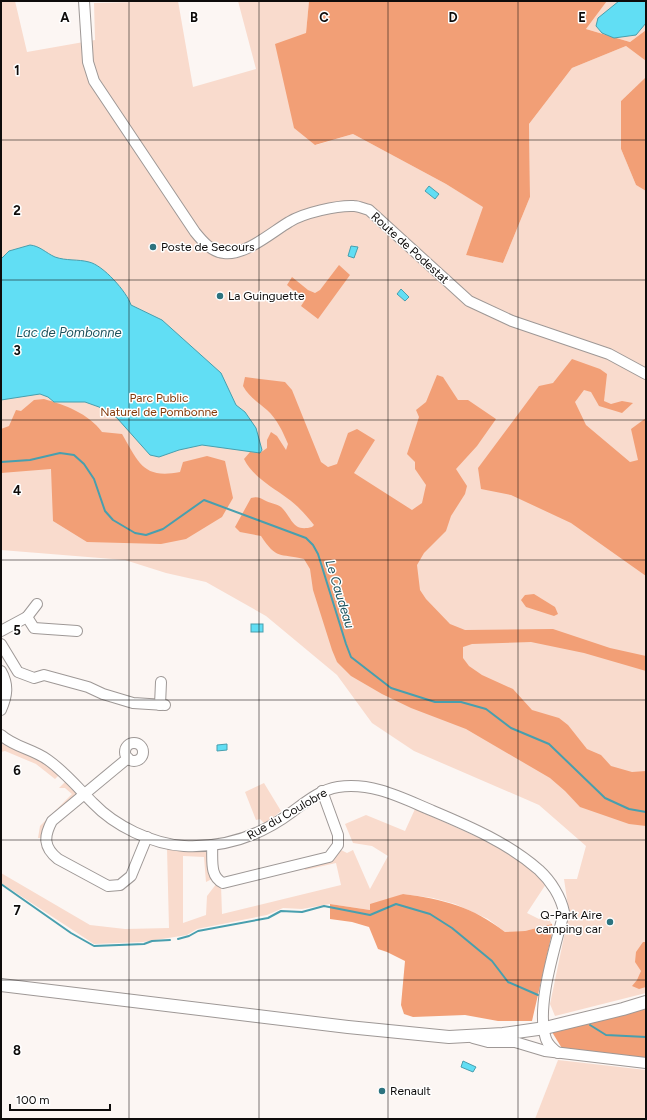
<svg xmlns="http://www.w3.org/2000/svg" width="647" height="1120" viewBox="0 0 647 1120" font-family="Figtree,sans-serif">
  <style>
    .green { fill: #f9dbcd }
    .forest { fill: #f29f76 }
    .water { fill: #61def4; stroke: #489fae }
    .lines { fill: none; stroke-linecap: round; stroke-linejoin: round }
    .stream { stroke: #489fae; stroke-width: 2 }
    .minor-casing { stroke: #9e9896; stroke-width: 12 }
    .major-casing { stroke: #9e9896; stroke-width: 14 }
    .minor { stroke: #fff; stroke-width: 10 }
    .major { stroke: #fff; stroke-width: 12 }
    .grid { fill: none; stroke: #0e0c0b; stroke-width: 1; stroke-opacity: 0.55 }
    .poi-dot { fill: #2c737f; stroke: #fff; stroke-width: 1.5 }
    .labels { text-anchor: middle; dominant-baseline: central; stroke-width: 3; stroke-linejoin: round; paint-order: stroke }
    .poi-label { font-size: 12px; fill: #0e0c0b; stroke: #fff; text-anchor: start }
    .street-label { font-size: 12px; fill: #0e0c0b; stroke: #fff }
    .park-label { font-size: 12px; fill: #843a0b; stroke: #fff }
    .water-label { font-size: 13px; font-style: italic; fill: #1c515b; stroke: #fff }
    .grid-label { font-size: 13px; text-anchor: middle; font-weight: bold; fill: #0e0c0b; stroke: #fff; stroke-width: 3; stroke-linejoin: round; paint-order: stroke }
  </style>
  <rect width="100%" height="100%" fill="#fcf6f3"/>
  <g class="green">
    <path d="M1 1H15L27 52 95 40 94 3 178 1 193 87 256 69 238 1H309L306 33 316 145 353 134 446 184 484 207 466 255 503 263 530 197 529 124 572 68 626 46 646 61V77L621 101V149L636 185 646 191V993L555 1016 550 1004 569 913 564 879H577L586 846 539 805 414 751 372 723 337 675 266 616 206 582 166 573 125 560 1 550Z"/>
    <path d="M607 1H646V30L630 42 586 29Z"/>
    <path d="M1 744C23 745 43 762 60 774L55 779 36 764 5 751 1 752Z"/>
    <path d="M67 780 77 790 76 797C62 809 43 818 42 838H38L40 826 72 794 65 788H59Z"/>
    <path d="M264 783 281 811 265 824 260 819 256 820 245 792Z"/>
    <path d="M415 809 493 844 526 865 546 884 527 913 539 919 546 916 552 924 525 931 505 932 488 919 455 904 433 898 403 894 370 910 330 904 302 909 283 908 267 915 197 929 187 935 143 942 94 944 1 883V873L90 925 125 929 169 928 167 848 205 850 208 855 212 879 206 882 204 857 183 856V923L206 915 207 896 217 883 221 885 222 914 341 885 336 863 305 870 304 866 339 849 347 853 353 850 370 889 388 856 372 846 353 843 345 824 366 815 405 831Z"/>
    <path d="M558 1060 646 1070V1119H535Z"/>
  </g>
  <g class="forest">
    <path d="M309 1H607L586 29 630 42 646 30V61L626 46 572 68 529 124 530 197 503 263 466 255 483 207 446 184 353 134 315 145 294 128 275 44 306 33Z"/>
    <path d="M646 77V191L636 185 621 149V101Z"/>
    <path d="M339 265 350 275 318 319 301 306 305 300 287 285 292 277 308 290 315 293 320 290Z"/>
    <path d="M572 359 600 369 607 374 604 401 611 404 622 401 633 403 622 413 599 406 591 392 584 390 575 402 586 425 630 462 638 460 631 429 646 418V576L571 523 511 495 481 489 478 468 539 386 553 383Z"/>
    <path d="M437 375 443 377 458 400H468L496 419 477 446 456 469 467 486 465 494 451 516 446 531 424 553 417 565 420 590 426 599 450 624 465 630 553 629 610 648 646 656V671L584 653 531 642 472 644 463 647V658L469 666 482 675 513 689 532 710 559 718 568 725 587 749 601 755 611 766 632 772 646 771V826L629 824 580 807 565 791 550 778 466 729 411 708 382 694 351 676 337 662 332 650 313 590 310 569 304 559C279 553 277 560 261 536L240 532 235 527 251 498C258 496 260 498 266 501 272 504 279 504 283 509 293 520 293 532 312 527L314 525C306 515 298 506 287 498 272 487 253 477 244 459L250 452 260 453 267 448V440L271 432 277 436 286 450 288 444C283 432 277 419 267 410 258 402 249 397 243 386L245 377 285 382 292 390 321 462 328 467 337 464 348 433 357 429 375 440 354 473 412 510 422 503 426 485 415 469V462L407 454 419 417 416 410 426 402Z"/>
    <path d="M44 399C65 405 88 413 102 432L122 434C139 463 143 479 180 472L183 462 207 456 225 461 233 498 222 517 186 539 161 544 87 542 53 521 51 469 1 473V429L9 426 16 410 21 411 34 400Z"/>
    <path d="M534 594 555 607 558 614 554 616 526 607 521 600 525 595Z"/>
    <path d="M403 894C443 899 473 907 505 932L525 931 552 924 553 929 532 1021H498L465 1015 413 1017 404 1014 401 1005 405 961 387 952 378 949 369 927 352 922 330 919V904L370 910V904Z"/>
    <path d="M643 942H646V987L639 989 632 986 637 980 641 971 635 962 636 952Z"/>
    <path d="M646 1007V1058L563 1050 552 1032Z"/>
  </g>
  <g class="water">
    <path d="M619 1H646V23L636 35 614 38 602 33 596 26 598 18Z"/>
    <path d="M429 186 439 194 435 199 425 191Z"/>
    <path d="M30 245C40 246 46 253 55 257 66 261 78 259 89 262 103 265 127 292 131 305L162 320 221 373 236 405 245 412 256 428 262 450 260 453 202 445 179 450 159 457 150 455 117 418 99 407 85 402H54L48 397 40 394 1 400V259L9 251Z"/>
    <path d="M351 246 358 247 354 258 348 256Z"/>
    <path d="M401 289 409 297 405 301 397 294Z"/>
    <rect x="251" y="624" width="12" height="8"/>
    <path d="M227 744V750L217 751V745Z"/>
    <path d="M463 1061 476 1067 473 1072 461 1067Z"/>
  </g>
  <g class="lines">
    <g class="stream">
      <path d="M1 462 30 460 60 453 74 455 84 464 94 479 105 511 113 520 135 533 146 535 163 529 204 500 306 538 313 545 318 554 346 644 351 657 391 688 435 702H461L486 709 511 728 549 744 605 798 629 809 646 812"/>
      <path d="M1 884 71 933 94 946 144 944 152 941 170 940"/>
      <path d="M178 939 189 936 198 931 268 918 281 911 302 912 324 906 370 915 396 904 430 914 452 928 492 961 508 982 538 995"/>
      <path d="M590 1025 606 1035 646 1037"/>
    </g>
    <defs>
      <g id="minor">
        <path d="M84 1 88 62 94 81 195 232C203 242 212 252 224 253 245 256 272 232 289 222 303 213 338 205 354 206 359 206 364 209 369 210L469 301 512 321 609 354 646 374"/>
        <path d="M27 617 37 604"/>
        <path d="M1 631 27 617 34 628 77 631"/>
        <path d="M1 644 18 672 34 678 44 675 88 687 103 694 133 703 165 705"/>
        <path d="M1 671C9 685 7 696 1 710"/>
        <path d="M160 705 161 682"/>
        <path d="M1 735C14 747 33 749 48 760 65 772 78 788 93 803 115 826 152 844 184 846 224 848 260 836 292 812 307 801 320 790 338 787 373 782 402 798 433 811 471 827 508 843 539 870 551 881 561 897 564 912 556 945 535 1007 546 1039 548 1045 553 1049 558 1053"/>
        <circle cx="134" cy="752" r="9"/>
        <path d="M128 758 52 821C44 836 43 847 58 859L108 886 120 885 131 876 147 837"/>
        <path d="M212 845C213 859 209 876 223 883L329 857 338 845V835L322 791"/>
        <path d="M473 1038 488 1042H515L545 1051 646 1063"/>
      </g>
      <path id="major" d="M1 985 348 1027 449 1037 503 1034 545 1028 623 1009 646 1002"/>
    </defs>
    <use href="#minor" class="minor-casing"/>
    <use href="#major" class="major-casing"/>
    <use href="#minor" class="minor"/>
    <use href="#major" class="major"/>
  </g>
  <path class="grid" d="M129 1V1119M259 1V1119M388 1V1119M518 1V1119M1 140H646M1 280H646M1 420H646M1 560H646M1 700H646M1 840H646M1 980H646"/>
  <g class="poi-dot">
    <circle cx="153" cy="247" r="4"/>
    <circle cx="220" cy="296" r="4"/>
    <circle cx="610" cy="922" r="4"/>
    <circle cx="382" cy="1091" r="4"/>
  </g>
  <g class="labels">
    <g class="poi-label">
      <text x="161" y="247">Poste de Secours</text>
      <text x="228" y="296">La Guinguette</text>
      <text x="602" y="915" text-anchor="end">Q-Park Aire<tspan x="602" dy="14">camping car</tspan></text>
      <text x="390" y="1091">Renault</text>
    </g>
    <g class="street-label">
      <text transform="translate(410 248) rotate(42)">Route de Podestat</text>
      <text transform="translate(287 814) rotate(-30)">Rue du Coulobre</text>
    </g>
    <g class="park-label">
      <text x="159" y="398">Parc Public<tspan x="159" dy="14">Naturel de Pombonne</tspan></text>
    </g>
    <g class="water-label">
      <text x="69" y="332">Lac de Pombonne</text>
      <text transform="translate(340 594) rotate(73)">Le Caudeau</text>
    </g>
  </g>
  <g class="grid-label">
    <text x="65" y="22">A</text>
    <text x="194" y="22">B</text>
    <text x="324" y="22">C</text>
    <text x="453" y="22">D</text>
    <text x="582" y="22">E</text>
    <text x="17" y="75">1</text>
    <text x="17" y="215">2</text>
    <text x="17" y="355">3</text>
    <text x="17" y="495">4</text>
    <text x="17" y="635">5</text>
    <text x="17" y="775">6</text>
    <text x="17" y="915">7</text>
    <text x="17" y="1055">8</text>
  </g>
  <rect width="647" height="1120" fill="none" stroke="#0e0c0b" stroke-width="4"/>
  <path d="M10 1104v6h100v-6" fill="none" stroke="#0e0c0b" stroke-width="2"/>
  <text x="16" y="1104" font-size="12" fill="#0e0c0b" stroke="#ffffff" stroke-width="3" paint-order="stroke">100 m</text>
</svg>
